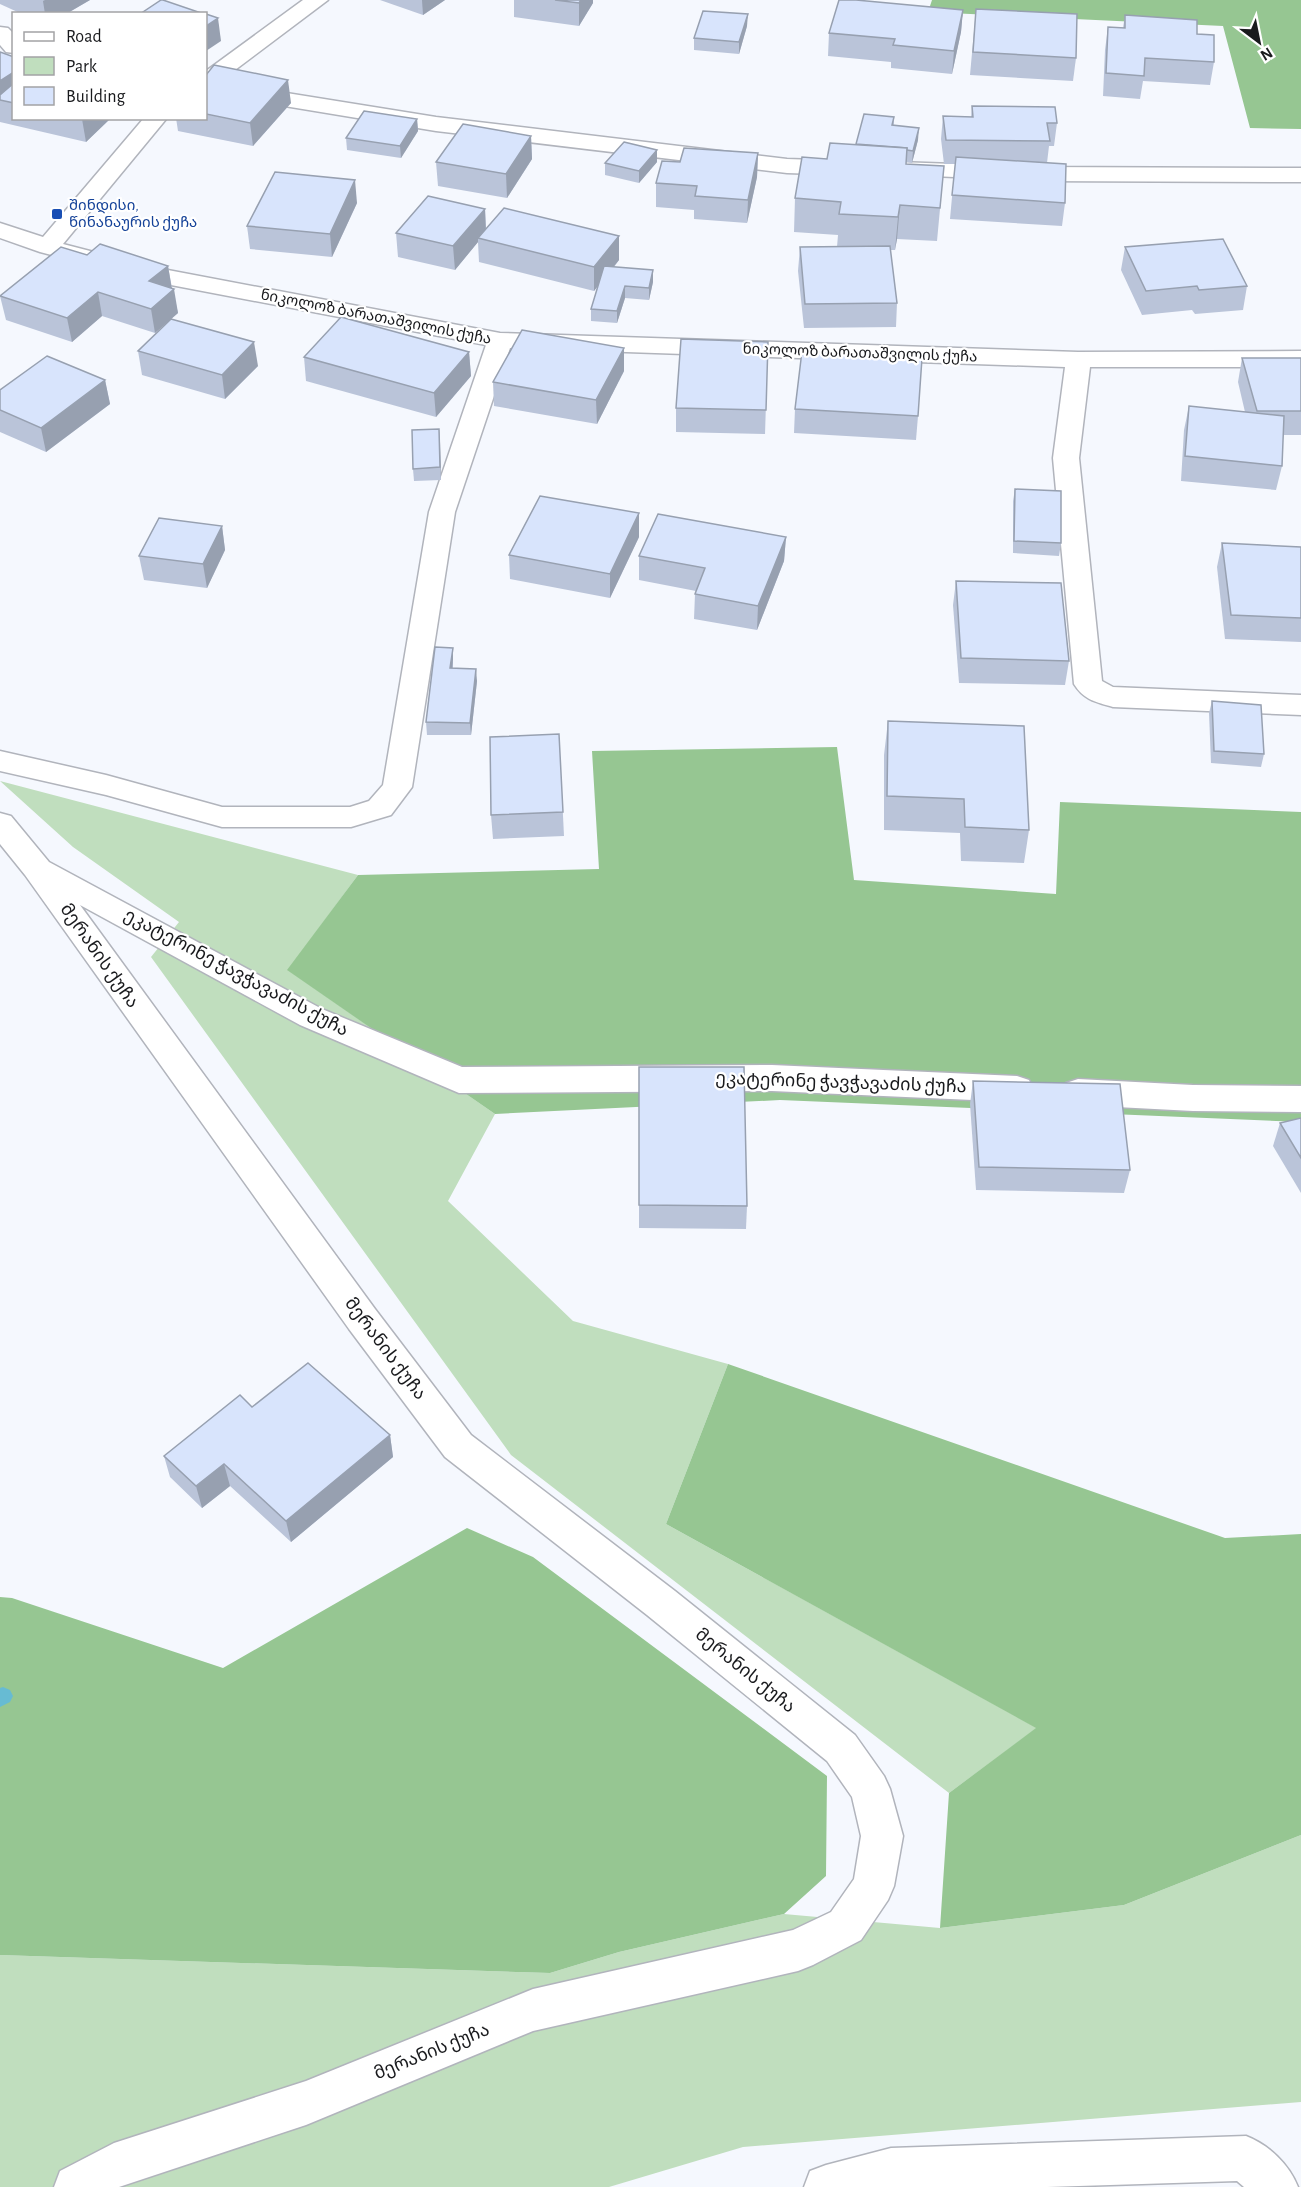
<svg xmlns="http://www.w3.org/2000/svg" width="1301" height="2187" viewBox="0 0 1301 2187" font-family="'Alegreya Sans','Noto Sans Georgian',sans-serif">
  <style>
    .green { fill: #c0debe }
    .forest { fill: #96c692 }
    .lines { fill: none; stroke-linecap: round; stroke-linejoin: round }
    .stream { fill: #67bbd3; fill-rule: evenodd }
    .minor-casing { stroke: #b1b4bc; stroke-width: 3 }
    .minor { fill: #fff; fill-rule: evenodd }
    .wall { fill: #bac4d9 }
    .shaded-wall { fill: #97a0b0 }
    .building { fill: #d8e4fc; stroke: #97a0b0; stroke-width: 1.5 }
    .transit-dot { fill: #1a4fb4; stroke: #fff; stroke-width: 2 }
    .labels { text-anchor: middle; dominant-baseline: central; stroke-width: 4.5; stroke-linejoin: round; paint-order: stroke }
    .far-transit-label { font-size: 15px; fill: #164399; stroke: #fff; text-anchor: start }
    .far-street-label { font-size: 15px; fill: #191a1d; stroke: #fff }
    .street-label { font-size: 18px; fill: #191a1d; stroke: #fff }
  </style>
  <rect width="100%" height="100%" fill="#f5f8fe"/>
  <g class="green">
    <path d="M0 781 358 875 288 970 495 1114 448 1201 573 1321 728 1364 666 1524 1037 1728 949 1793 511 1455 151 957 179 922 73 847Z"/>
    <path d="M1301 1835V2102L743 2147 609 2187H0V1955L550 1973 619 1952 784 1914 940 1928 1124 1905Z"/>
  </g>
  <g class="forest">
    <path d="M932 0H1301V129L1250 128 1223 26 928 12Z"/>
    <path d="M837 747 854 880 1056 894 1060 802 1301 812V1122L780 1100 495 1114 287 970 358 875 599 869 592 751Z"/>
    <path d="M728 1364 1225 1538 1301 1534V1835L1124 1905 940 1928 949 1793 1036 1728 666 1524Z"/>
    <path d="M467 1528 533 1557 827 1776 826 1876 784 1914 619 1952 550 1973 0 1955V1597L12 1598 223 1668Z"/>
  </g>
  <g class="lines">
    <path class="stream" d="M3 1687 10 1690 13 1696 10 1702 0 1707V1688Z"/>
    <defs>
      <g id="minor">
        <path d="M303 0H328L219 82 436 117 787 159 846 161 854 163 857 168 854 173 846 175 787 173 436 131 206 93V71Z"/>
        <path d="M0 27 8 28 14 34V53L6 52 0 45Z"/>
        <path d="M144 118H167L63 244 152 267 500 333 1078 352 1301 351V367H1090L1079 458 1102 681 1113 687 1301 695V715L1113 707C1096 702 1084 700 1074 684L1053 458 1065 367 510 348 455 512 412 787 391 815 351 827H222L106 795 0 771V751L106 775 222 807H350L369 801 383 785 429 512 486 345 150 281 40 252 0 238V223L43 237Z"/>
        <path d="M898 162 1038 167 1301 168V182L1038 181 890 174 886 169 890 164Z"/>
        <path d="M0 813 11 816 49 862 322 1009 462 1067 772 1065 1017 1076 1029 1080 1033 1089 1029 1098 1017 1102 772 1091 459 1093 300 1025 80 905 375 1309 471 1435 675 1591 855 1735 884 1776 890 1789 903 1836 894 1886 888 1900 861 1940 813 1965 798 1971 533 2031 306 2125 119 2187H54L60 2171 114 2143 306 2081 533 1989 793 1930 831 1912 854 1879 861 1836 852 1797 827 1761 647 1615 445 1457 349 1329 25 875 0 844Z"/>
        <path d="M1078 1079 1193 1085 1301 1086V1112L1193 1111 1078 1105 1066 1101 1062 1092 1066 1083Z"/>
        <path d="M1246 2136C1269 2145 1289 2164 1298 2187H1244L1237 2181 1047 2187H804L810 2171 826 2165 891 2148Z"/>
      </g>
    </defs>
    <use href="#minor" class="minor-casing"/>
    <use href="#minor" class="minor"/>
  </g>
  <g class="wall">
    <path d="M0 0H90L66 14H22L0 4Z"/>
    <path d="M380 0H445L423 15Z"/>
    <path d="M514 0H593V3L579 26 514 17Z"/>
    <path d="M976 9 1076 58 1073 81 970 75Z"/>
    <path d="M963 10 961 32 952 74 891 68V62L828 56 829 33Z"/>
    <path d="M1125 15 1197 34 1214 62 1210 85 1143 81 1140 99 1103 96 1105 50 1108 27 1123 28Z"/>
    <path d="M747 26 739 54 694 50V38Z"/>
    <path d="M0 52 14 57V118H111L86 142 0 122Z"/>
    <path d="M206 75 291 103 253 146 178 131 176 118H206Z"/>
    <path d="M972 106 1057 123 1054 146H1049L1047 163 1065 203 1062 226 950 219 955 164H944L941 139 943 116 971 117Z"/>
    <path d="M894 117V125L918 140 912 163 906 162V164L944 166 937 241 897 239 895 250H890L897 303 896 327 804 328 798 271 800 247H837L838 235 794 232 795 198 827 159 856 144Z"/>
    <path d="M417 119 418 131 401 158 347 150 346 138Z"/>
    <path d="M531 136 532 159 507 198 438 186 436 162Z"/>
    <path d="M758 153 757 177 747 223 694 219V210L656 207V183L680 162Z"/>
    <path d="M657 162 639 183 605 175V163Z"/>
    <path d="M357 203 332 257 250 249 247 226Z"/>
    <path d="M485 209 486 229 619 260 614 267 653 270V282L649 300 625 298 617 323 591 321V309L598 285 594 291 479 262 478 242 455 270 398 257 396 233Z"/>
    <path d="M1125 247 1247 286 1243 310 1195 314 1192 310 1142 315 1121 270Z"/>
    <path d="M87 255 168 266 172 288 178 313 155 333 102 316 72 342 6 320 0 296Z"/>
    <path d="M768 342 765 434 676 432V408Z"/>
    <path d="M624 348V371L597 424 494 406 493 382Z"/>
    <path d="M138 351 258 366 225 399 142 375Z"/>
    <path d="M469 352 471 376 436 417 306 381 304 357Z"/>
    <path d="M1242 358H1301V435H1283L1282 466 1276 490 1181 481 1184 430 1189 406 1245 412 1238 382Z"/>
    <path d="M105 380 110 404 46 452 0 432V390Z"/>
    <path d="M795 409 918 416 916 440 794 433Z"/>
    <path d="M439 429 441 480 414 481 413 469Z"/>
    <path d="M1015 489 1061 543 1059 556 1013 553V501Z"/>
    <path d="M639 513V537L610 598 510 579 509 555Z"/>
    <path d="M222 526 225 550 207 588 144 580 139 556Z"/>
    <path d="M786 537 784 561 757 630 694 619 695 594 696 591 639 580V556Z"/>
    <path d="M1222 543 1301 547V642L1225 639 1217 567Z"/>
    <path d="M956 581 1069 661 1065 685 959 683 953 605Z"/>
    <path d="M453 660V668L477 681 471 735H427L426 722Z"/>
    <path d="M1212 701 1264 754 1261 767 1211 763 1209 713Z"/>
    <path d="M888 721 1029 830 1024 863 961 861 960 833 884 830V755Z"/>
    <path d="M559 734 564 836 493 839 491 815Z"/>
    <path d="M639 1067 747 1206 746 1229 639 1228Z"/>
    <path d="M973 1081 1130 1170 1124 1193 976 1190 970 1104Z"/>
    <path d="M1301 1118V1193L1273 1146 1280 1123Z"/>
    <path d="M252 1407 390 1435 393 1457 291 1542 230 1486 202 1508 170 1477 164 1456Z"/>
  </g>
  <g class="shaded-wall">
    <path d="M45 0H90L66 14H45L43 1Z"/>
    <path d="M422 0H445L423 15Z"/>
    <path d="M581 0H593V3L579 26V3Z"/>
    <path d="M963 10 961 32 952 74 954 51Z"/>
    <path d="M748 14 747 26 739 54V42Z"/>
    <path d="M218 18 221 41 206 51V26Z"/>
    <path d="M14 72V98L0 100V81Z"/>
    <path d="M288 80 291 103 253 146 250 123Z"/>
    <path d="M111 118 86 142 82 119Z"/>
    <path d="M417 119 418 131 401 158 400 146Z"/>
    <path d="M919 128 918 140 912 163 913 151Z"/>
    <path d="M531 136 532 159 507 198 506 174Z"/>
    <path d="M657 150V162L639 183V171Z"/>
    <path d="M758 153 757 177 747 223 748 200Z"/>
    <path d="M355 180 357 203 332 257 330 234Z"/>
    <path d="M900 205 897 239 895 250 898 217Z"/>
    <path d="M485 209 486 233 478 238V242L455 270 453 246Z"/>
    <path d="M619 236V260L594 291V267Z"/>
    <path d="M168 266 172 290 149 281Z"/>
    <path d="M653 270V282L649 300V288Z"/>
    <path d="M625 286V298L617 323V311Z"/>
    <path d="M174 289 178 313 155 333 151 309Z"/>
    <path d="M98 292 102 316 72 342 67 318Z"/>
    <path d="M254 342 258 366 225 399 222 375Z"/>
    <path d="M624 348V371L597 424 596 400Z"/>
    <path d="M469 352 471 376 436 417 434 393Z"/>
    <path d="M105 380 110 404 46 452 41 428Z"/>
    <path d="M439 429 440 441 441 480 440 467Z"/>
    <path d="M639 513V537L610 598V574Z"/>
    <path d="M222 526 225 550 207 588 203 564Z"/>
    <path d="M786 537 784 561 757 630 758 606Z"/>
    <path d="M453 648V660L451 681 450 668Z"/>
    <path d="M476 669 477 681 471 735 470 723Z"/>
    <path d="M390 1435 393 1457 291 1542 286 1521Z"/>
    <path d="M224 1464 230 1486 202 1508 196 1486Z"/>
  </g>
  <g class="building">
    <path d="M161 0H163L204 14H140Z"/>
    <path d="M555 0H581L579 3Z"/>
    <path d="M839 0H856L963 10 954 51 893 45 895 39 829 33Z"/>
    <path d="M976 9 1077 14 1076 58 973 52Z"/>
    <path d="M703 11 748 14 739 42 694 38Z"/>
    <path d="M206 14 218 18 206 26Z"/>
    <path d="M1125 15 1197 20V34L1214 35V62L1145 58 1144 76 1106 73 1108 27 1125 28Z"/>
    <path d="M0 52 14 57V72L0 81Z"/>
    <path d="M214 65 288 80 250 123 206 114V75Z"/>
    <path d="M14 83V103L0 100V95Z"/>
    <path d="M972 106 1055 107 1057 123H1047L1050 141 946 140 943 116 973 117Z"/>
    <path d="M364 111 417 119 400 146 346 138Z"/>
    <path d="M864 114 894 117 892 125 919 128 913 151 907 150V148L856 144Z"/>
    <path d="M463 124 531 136 506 174 436 162Z"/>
    <path d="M624 142 657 150 639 171 605 163Z"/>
    <path d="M830 143 907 148 906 164 944 166 940 208 900 205 898 217 839 214 841 202 795 198 802 157 827 159Z"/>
    <path d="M684 148 758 153 748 200 695 196 697 186 656 183 662 161 680 162Z"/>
    <path d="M956 157 1066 164 1065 203 952 195Z"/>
    <path d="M275 172 355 180 330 234 247 226Z"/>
    <path d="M428 196 485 209 453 246 396 233Z"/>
    <path d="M504 208 619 236 594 267 478 238Z"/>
    <path d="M1223 239 1247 286 1199 290 1197 286 1146 291 1125 247Z"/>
    <path d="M100 244 168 266 149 281 174 289 151 309 98 292 67 318 0 296 61 247 87 255Z"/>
    <path d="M890 246 897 303 805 304 800 247Z"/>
    <path d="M604 266 653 270 649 288 625 286 617 311 591 309Z"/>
    <path d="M341 317 469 352 434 393 304 357Z"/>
    <path d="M171 319 254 342 222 375 138 351Z"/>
    <path d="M522 330 624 348 596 400 493 382Z"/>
    <path d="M681 339 768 342 766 410 676 408Z"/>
    <path d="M802 351 922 358 918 416 795 409Z"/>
    <path d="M47 356 105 380 41 428 0 410V390Z"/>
    <path d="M1242 358H1301V411H1257Z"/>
    <path d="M1189 406 1284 416 1282 466 1185 456Z"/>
    <path d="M439 429 440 467 413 469 412 430Z"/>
    <path d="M1015 489 1061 491V543L1014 541Z"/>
    <path d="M540 496 639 513 610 574 509 555Z"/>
    <path d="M658 514 786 537 758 606 695 594 705 568 639 556Z"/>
    <path d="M159 518 222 526 203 564 139 556Z"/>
    <path d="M1222 543 1301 547V618L1231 615Z"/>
    <path d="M956 581 1061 583 1069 661 961 658Z"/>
    <path d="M435 647 453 648 450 668 476 669 470 723 426 722Z"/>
    <path d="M1212 701 1261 705 1264 754 1214 751Z"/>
    <path d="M888 721 1024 726 1029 830 965 827 964 799 887 796Z"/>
    <path d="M559 734 563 812 491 815 490 737Z"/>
    <path d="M639 1067H744L747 1206 639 1205Z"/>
    <path d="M973 1081 1120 1084 1130 1170 979 1167Z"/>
    <path d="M1301 1118V1158L1280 1123Z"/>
    <path d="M308 1363 390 1435 286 1521 224 1464 196 1486 164 1456 240 1395 252 1407Z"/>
  </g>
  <rect class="transit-dot" x="51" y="208" width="12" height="12" rx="3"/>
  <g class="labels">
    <g class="far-transit-label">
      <text x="69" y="205">შინდისი,<tspan x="69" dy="17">წინანაურის ქუჩა</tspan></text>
    </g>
    <g class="far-street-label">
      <text transform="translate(376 317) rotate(11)">ნიკოლოზ ბარათაშვილის ქუჩა</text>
      <text transform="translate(860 353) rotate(2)">ნიკოლოზ ბარათაშვილის ქუჩა</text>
    </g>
    <g class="street-label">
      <text transform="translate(99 956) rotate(55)">მერანის ქუჩა</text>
      <text transform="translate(236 973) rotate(28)">ეკატერინე ჭავჭავაძის ქუჩა</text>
      <text transform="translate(841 1083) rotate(2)">ეკატერინე ჭავჭავაძის ქუჩა</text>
      <text transform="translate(385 1349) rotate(53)">მერანის ქუჩა</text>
      <text transform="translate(745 1671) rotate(39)">მერანის ქუჩა</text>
      <text transform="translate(432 2052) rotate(-22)">მერანის ქუჩა</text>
    </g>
  </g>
  <rect x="12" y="12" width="195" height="108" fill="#ffffff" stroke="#a3a3a5" stroke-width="1.5"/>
  <rect x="24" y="32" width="30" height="9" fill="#ffffff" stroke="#a3a3a5" stroke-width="1.5"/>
  <text x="66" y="42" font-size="18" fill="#191a1d">Road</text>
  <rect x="24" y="57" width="30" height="18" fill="#c0debe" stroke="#a3a3a5" stroke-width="1.5"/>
  <text x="66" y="72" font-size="18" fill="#191a1d">Park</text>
  <rect x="24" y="87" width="30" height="18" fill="#d8e4fc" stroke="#a3a3a5" stroke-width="1.5"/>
  <text x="66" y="102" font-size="18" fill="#191a1d">Building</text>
  <g transform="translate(1259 42) rotate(148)" stroke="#ffffff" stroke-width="4.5" paint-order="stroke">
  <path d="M0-4.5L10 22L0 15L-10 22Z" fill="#191a1d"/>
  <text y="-9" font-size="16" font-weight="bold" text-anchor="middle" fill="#191a1d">N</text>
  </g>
</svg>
